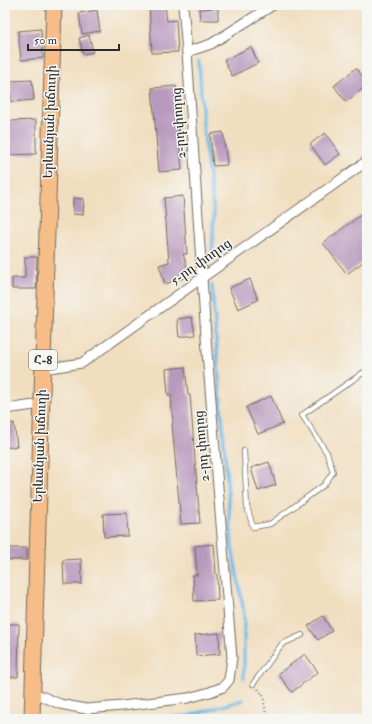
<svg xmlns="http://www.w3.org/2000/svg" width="372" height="724" viewBox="0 0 372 724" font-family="'IM FELL Double Pica','Noto Serif Armenian',serif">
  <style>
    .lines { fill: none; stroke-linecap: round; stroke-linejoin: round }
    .stream { stroke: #6fb9e8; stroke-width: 3.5 }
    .building { fill: #b898bd }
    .lane-casing { stroke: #706a5f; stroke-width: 6 }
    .street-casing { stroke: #706a5f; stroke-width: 11 }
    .primary-casing { stroke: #706a5f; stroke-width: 17 }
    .path { stroke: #706a5f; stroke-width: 2; stroke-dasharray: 1 3; stroke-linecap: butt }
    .lane { stroke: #fff; stroke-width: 4.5 }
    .street { stroke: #fff; stroke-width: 9 }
    .primary { stroke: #f7bd88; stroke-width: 15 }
    .labels { text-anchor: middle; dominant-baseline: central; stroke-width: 3; stroke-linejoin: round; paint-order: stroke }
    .shield { fill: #f6f6f2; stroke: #686867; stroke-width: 1 }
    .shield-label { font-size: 12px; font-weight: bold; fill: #2b2b2b }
    .street-label { font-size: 13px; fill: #2b2b2b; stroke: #f6f6f2 }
  </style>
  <rect width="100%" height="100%" fill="#f6f6f2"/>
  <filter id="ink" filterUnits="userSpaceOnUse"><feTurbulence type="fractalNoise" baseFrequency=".025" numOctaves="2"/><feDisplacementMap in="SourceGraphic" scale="8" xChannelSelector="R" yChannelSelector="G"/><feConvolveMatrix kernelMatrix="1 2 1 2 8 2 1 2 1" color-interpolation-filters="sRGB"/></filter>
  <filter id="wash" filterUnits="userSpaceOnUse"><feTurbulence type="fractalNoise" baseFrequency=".012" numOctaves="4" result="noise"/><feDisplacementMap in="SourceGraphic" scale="16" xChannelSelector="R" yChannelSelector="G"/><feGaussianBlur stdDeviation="0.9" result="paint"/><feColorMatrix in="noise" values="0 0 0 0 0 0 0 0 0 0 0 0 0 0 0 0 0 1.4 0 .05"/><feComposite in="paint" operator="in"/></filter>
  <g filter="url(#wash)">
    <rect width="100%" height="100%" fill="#f1debf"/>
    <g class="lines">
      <g class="stream">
        <path d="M199 61 203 126 214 214 212 257"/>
        <path d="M212 285 232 547 244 613V678"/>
        <path d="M146 719 188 716 243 700"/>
      </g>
    </g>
    <g id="blocks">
      <g class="building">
        <path d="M149 5H165L167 21 176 20 178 52 152 53Z"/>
        <path d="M218 8V20H200L199 9Z"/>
        <path d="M97 10 100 31 82 34 79 13Z"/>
        <path d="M41 29 43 58 21 60 18 31Z"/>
        <path d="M89 35 93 52 83 54 79 38Z"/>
        <path d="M251 47 258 63 232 76 224 60Z"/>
        <path d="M356 68 367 82V85L346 102 334 86Z"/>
        <path d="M32 80 34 100 11 102 10 81Z"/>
        <path d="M176 86 178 116H177L182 170 159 172 152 88Z"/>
        <path d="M36 120V154L10 155 9 121Z"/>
        <path d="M223 132 227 165 213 166 210 134Z"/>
        <path d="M325 133 340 154 325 165 310 144Z"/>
        <path d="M183 196 187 254H183L190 276 165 284 159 265 169 262 164 198Z"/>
        <path d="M73 198 84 199 83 215 73 214Z"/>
        <path d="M362 214 367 221V259L347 274 323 243Z"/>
        <path d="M25 257H37L36 289H12V278H25Z"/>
        <path d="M250 279 258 300 238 309 229 288Z"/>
        <path d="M192 317 195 335 179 337 177 319Z"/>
        <path d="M185 367 188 395H190L200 523 181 524 172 424H173L171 395H168L166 369Z"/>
        <path d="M271 396 283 424 258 434 246 407Z"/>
        <path d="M14 423 17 446 5 448V424Z"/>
        <path d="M269 462 276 485 258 491 251 468Z"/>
        <path d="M127 513 128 536 104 537 103 514Z"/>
        <path d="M214 544 216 574H217L218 600 194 601 193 575H197L195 546Z"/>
        <rect x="5" y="548" width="22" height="12"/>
        <path d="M81 559 82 584H64L63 560Z"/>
        <path d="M323 616 332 631 318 640 308 626Z"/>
        <path d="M8 624H19L18 677H8Z"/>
        <path d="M219 633 220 654 196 656 195 635Z"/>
        <path d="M305 654 318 672 292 692 278 674Z"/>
      </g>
    </g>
  </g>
  <g filter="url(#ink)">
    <use href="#blocks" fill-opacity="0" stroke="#706a5f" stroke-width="1"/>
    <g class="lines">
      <defs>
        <g id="lane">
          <path d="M244 451 247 507 253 527 270 524 324 485 333 472 327 453 302 415 367 370"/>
          <path d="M253 684 282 644 302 635"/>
        </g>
        <g id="street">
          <path d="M187 52 211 44 273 5"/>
          <path d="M43 369 82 363 367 161"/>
          <path d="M5 409 42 404"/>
          <path d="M32 692 60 704 86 709 122 706 188 698 210 692 223 687 229 680 232 658 207 352 187 52 183 5"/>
        </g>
        <path id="primary" d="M32 719 54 5"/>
      </defs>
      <use href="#lane" class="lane-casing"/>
      <use href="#street" class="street-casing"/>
      <use href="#primary" class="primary-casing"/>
      <path class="path" d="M258 689 263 695 266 715 265 719"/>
      <use href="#lane" class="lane"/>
      <use href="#street" class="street"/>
      <use href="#primary" class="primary"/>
    </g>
  </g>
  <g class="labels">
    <rect class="shield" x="29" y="350" width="28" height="20" rx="3"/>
    <g class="shield-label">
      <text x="43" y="360">Հ-8</text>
    </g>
    <g class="street-label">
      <text transform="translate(50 122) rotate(-88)">Երևանյան խճուղի</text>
      <text transform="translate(179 123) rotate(-94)">2-րդ փողոց</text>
      <text transform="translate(201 262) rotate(-35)">5-րդ փողոց</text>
      <text transform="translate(40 446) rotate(-88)">Երևանյան խճուղի</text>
      <text transform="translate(202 446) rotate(-95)">2-րդ փողոց</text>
    </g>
  </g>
  <rect width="372" height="724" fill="none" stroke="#f6f6f2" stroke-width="20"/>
  <path d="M28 44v6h91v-6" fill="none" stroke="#2b2b2b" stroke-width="2"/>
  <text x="34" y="44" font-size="12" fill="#2b2b2b" stroke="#f6f6f2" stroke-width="3" paint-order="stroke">50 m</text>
</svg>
